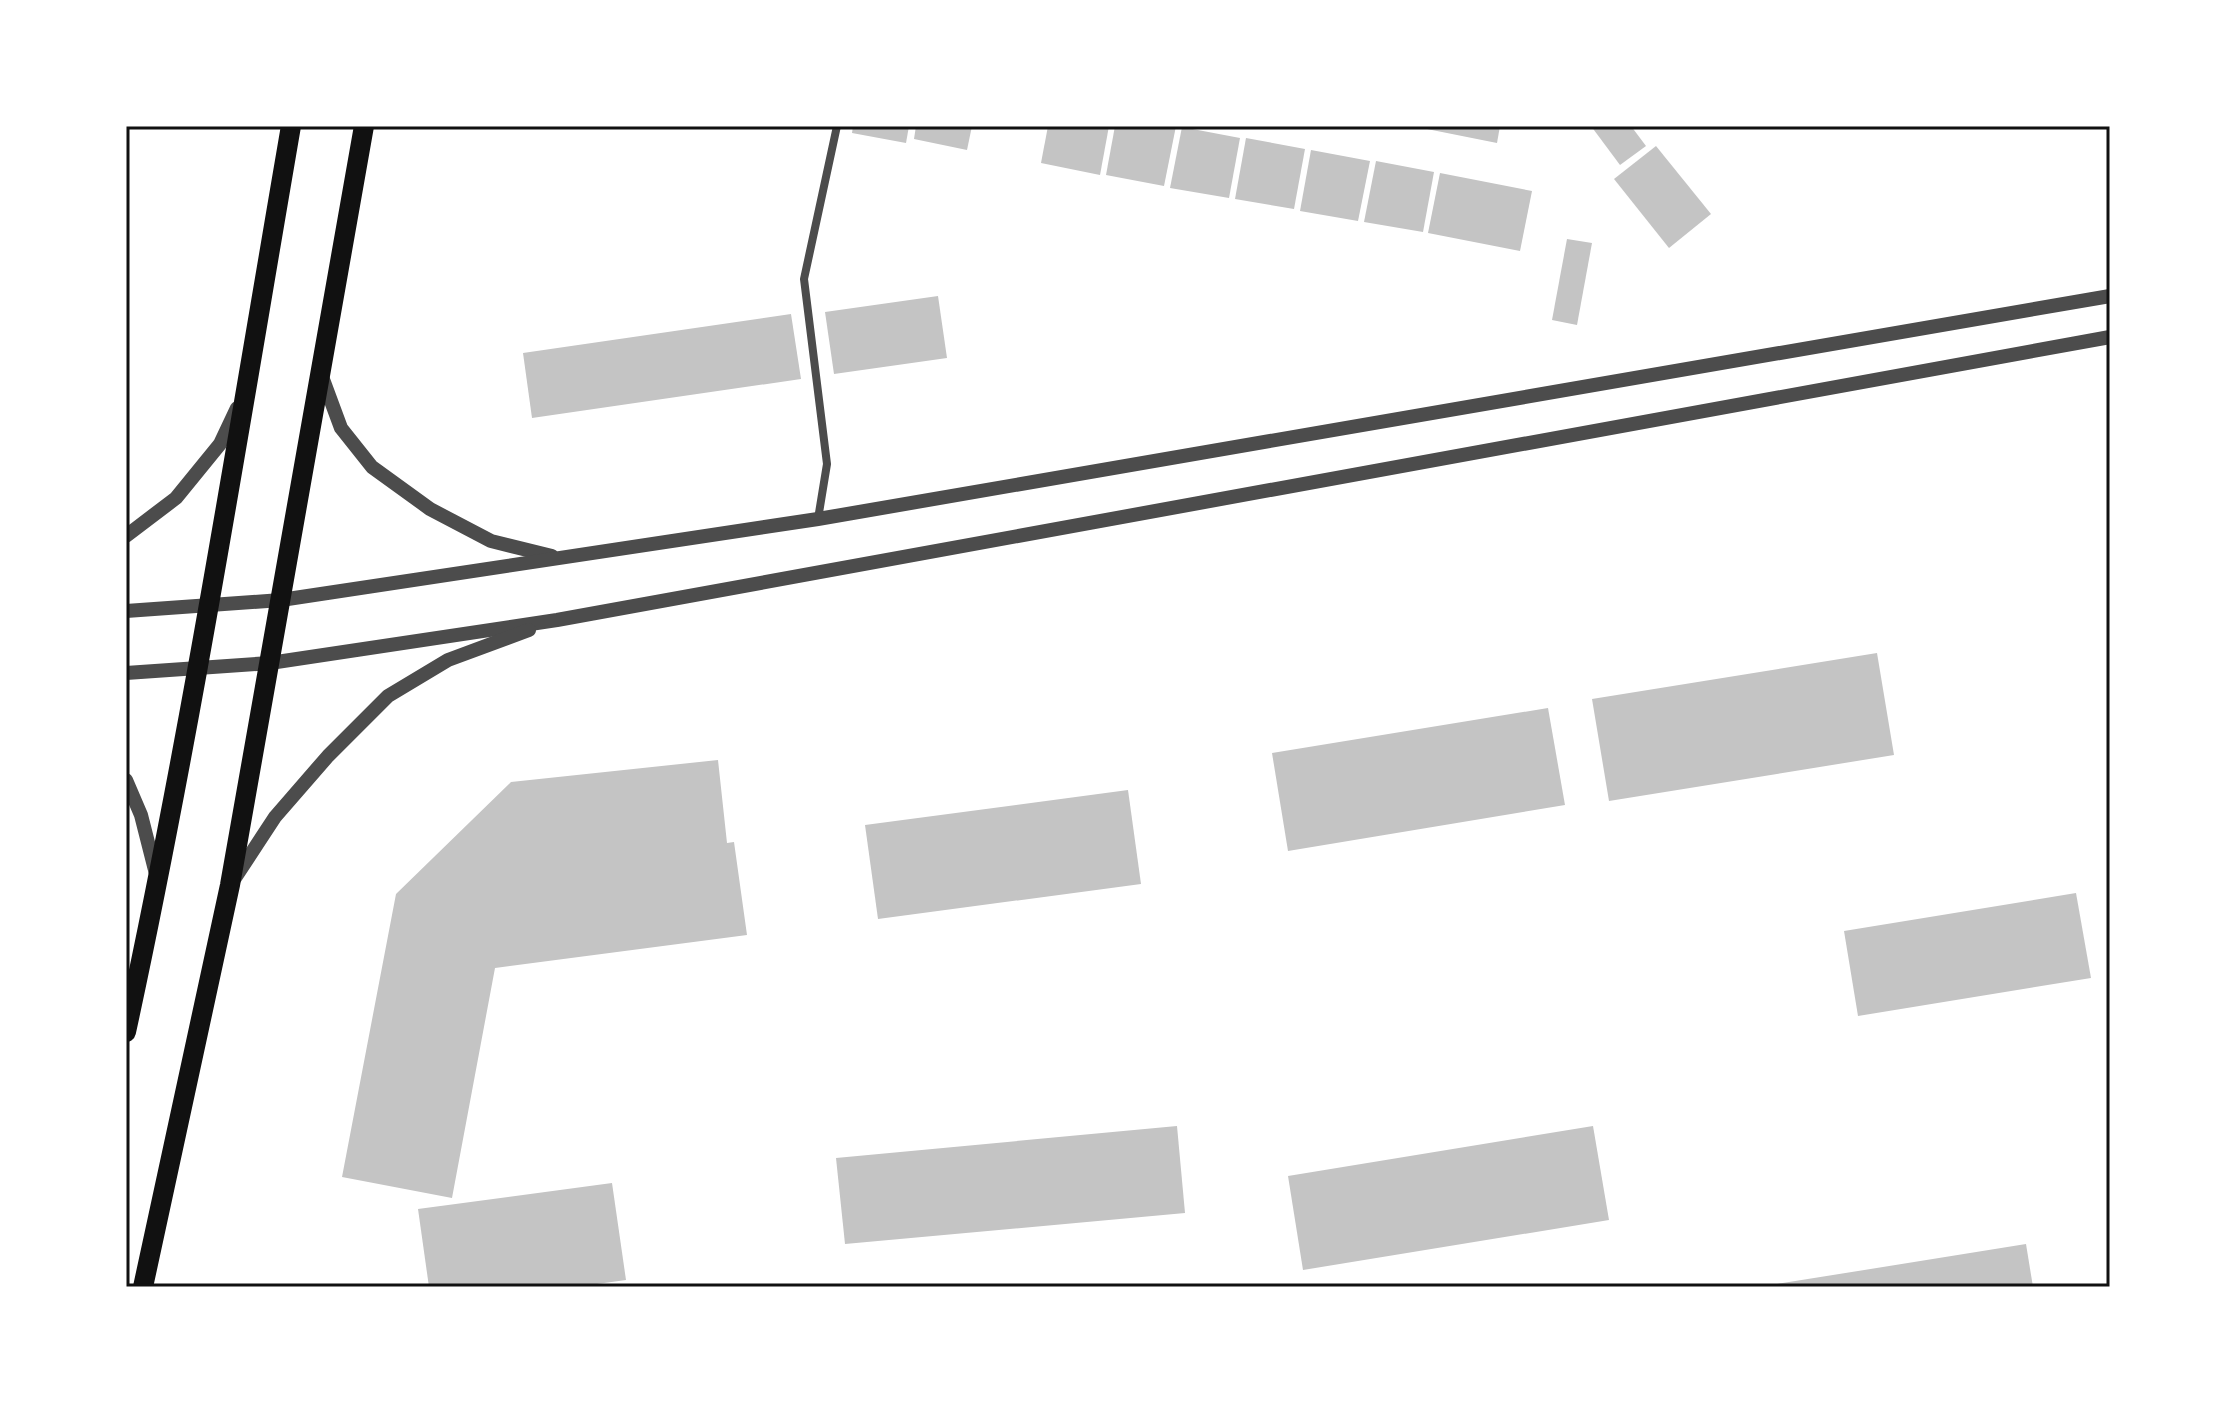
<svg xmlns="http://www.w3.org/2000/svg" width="2236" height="1413" viewBox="0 0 2236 1413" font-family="'Noto Serif',serif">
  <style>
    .building { fill: #c4c4c4 }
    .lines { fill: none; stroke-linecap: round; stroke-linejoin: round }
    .minor { stroke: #4c4c4c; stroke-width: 8 }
    .tertiary { stroke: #4c4c4c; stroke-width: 14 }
    .primary { stroke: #111; stroke-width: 20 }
    .neatline { fill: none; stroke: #111; stroke-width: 3 }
  </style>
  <rect width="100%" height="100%" fill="#fff"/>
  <g class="building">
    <path d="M853 126H909L906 143 852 133Z"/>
    <path d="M916 126H972L967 150 914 139Z"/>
    <path d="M1048 126H1109L1100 175 1041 163Z"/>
    <path d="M1115 126H1176L1164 186 1106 175Z"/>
    <path d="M1412 126H1500L1497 143Z"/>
    <path d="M1591 126H1631L1646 146 1620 165Z"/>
    <path d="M1182 127 1240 138 1229 198 1170 188Z"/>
    <path d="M1246 138 1305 149 1294 209 1235 199Z"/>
    <path d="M1656 146 1711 214 1669 248 1614 179Z"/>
    <path d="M1311 150 1370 161 1358 221 1300 211Z"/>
    <path d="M1376 161 1434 172 1423 232 1364 222Z"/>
    <path d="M1440 173 1532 191 1520 251 1428 233Z"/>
    <path d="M1567 239 1592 243 1577 325 1552 320Z"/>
    <path d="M938 296 947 358 834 374 825 312Z"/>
    <path d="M791 314 801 379 532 418 523 353Z"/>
    <path d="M1877 653 1894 755 1609 801 1592 699Z"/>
    <path d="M1548 708 1565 805 1288 851 1272 753Z"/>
    <path d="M718 760 727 843 734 842 747 935 495 968 452 1198 342 1177 396 894 511 782Z"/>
    <path d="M1128 790 1141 884 878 919 865 825Z"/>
    <path d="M2076 893 2091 978 1858 1016 1844 931Z"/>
    <path d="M1177 1126 1185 1213 845 1244 836 1158Z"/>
    <path d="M1593 1126 1609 1220 1303 1270 1288 1176Z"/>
    <path d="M612 1183 626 1280 575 1287H429L418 1209Z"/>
    <path d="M2026 1244 2033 1287H1771V1285Z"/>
  </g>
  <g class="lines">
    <path class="minor" d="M818 519 827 464 804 279 837 126"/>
    <g class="tertiary">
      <path d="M321 374 341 428 372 467 430 509 491 541 552 556"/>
      <path d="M126 536 176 498 220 444 237 408"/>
      <path d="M126 611 281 600 818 519 2110 296"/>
      <path d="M126 673 270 663 557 620 2110 337"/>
      <path d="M126 780 141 815 156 874"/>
      <path d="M235 878 275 817 328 756 388 696 448 660 529 630"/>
    </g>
    <g class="primary">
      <path d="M126 1032C191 732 239 428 291 126"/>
      <path d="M143 1287 230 885 364 126"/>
    </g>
  </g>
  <rect width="2236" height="1413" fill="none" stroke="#ffffff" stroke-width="256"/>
  <rect x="128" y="128" width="1980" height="1157" class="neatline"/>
</svg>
